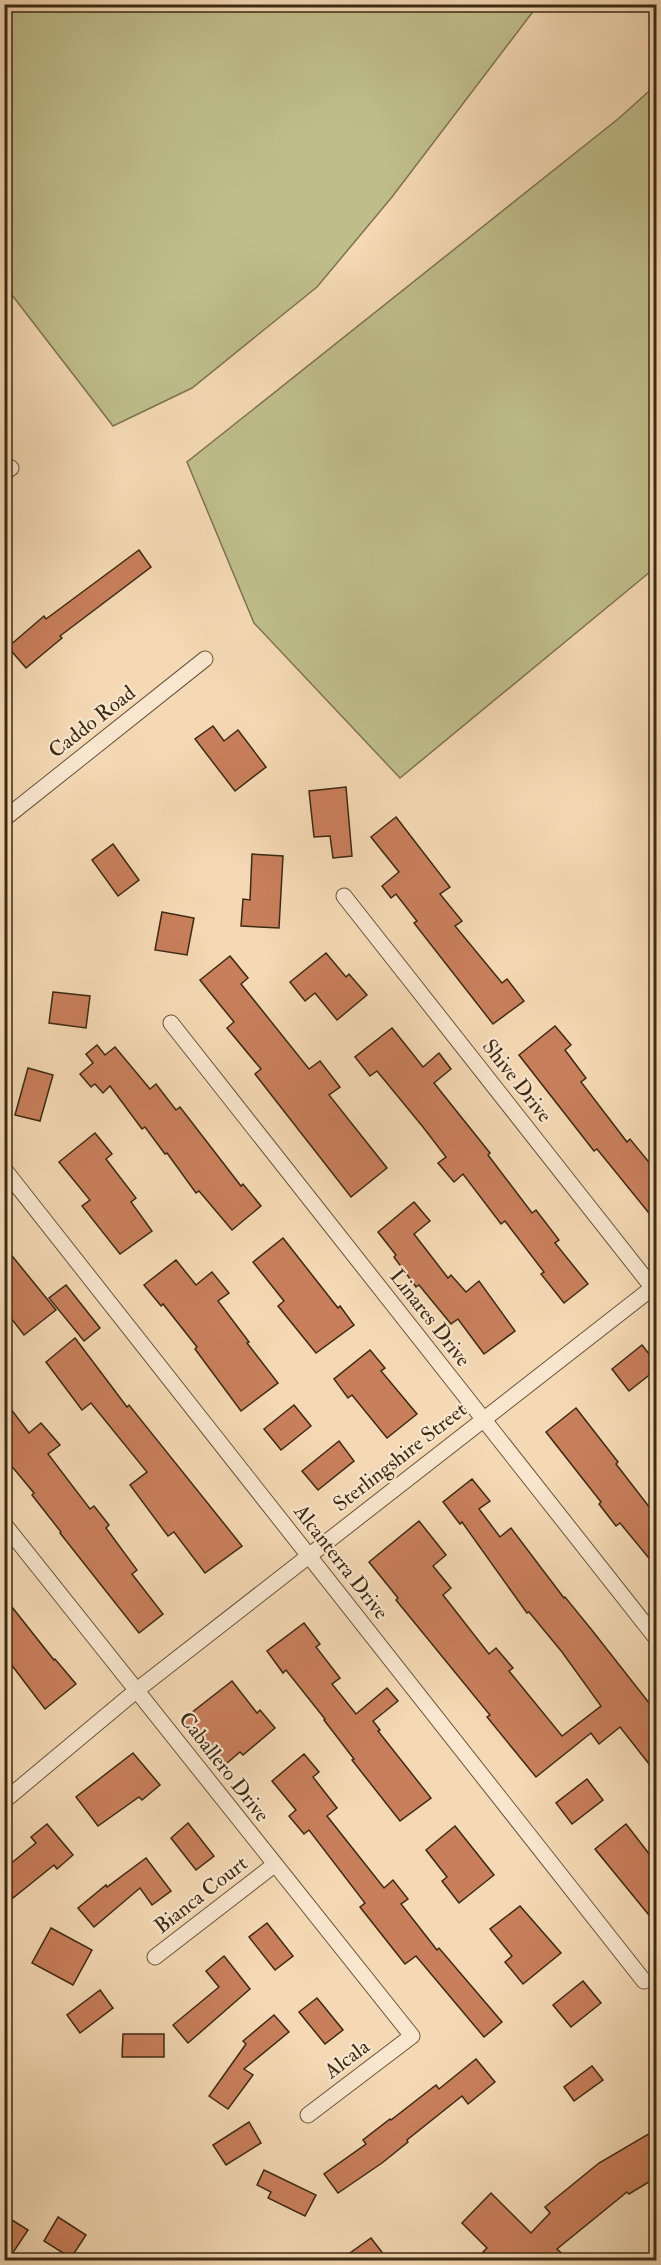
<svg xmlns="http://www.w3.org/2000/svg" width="661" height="2265" viewBox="0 0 661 2265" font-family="'IM FELL Double Pica',serif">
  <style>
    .green { fill: #bfbe8b; stroke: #7e744f; stroke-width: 1.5 }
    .building { fill: #c97f5c; stroke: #3c2a13; stroke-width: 1.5 }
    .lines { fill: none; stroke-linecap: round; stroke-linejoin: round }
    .minor-casing { stroke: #6a563b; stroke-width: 17 }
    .minor { stroke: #f8e6ce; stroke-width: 15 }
    .labels { text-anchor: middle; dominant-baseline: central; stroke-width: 4.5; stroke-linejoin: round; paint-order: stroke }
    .street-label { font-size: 21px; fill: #3c2a13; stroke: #f8e6ce }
  </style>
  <rect width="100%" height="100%" fill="#f4d9b4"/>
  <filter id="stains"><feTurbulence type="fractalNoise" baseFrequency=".00333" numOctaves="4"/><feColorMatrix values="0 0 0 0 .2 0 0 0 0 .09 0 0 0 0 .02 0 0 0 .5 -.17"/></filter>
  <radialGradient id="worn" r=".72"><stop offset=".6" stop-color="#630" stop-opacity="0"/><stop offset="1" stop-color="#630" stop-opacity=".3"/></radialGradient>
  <g class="green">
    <path d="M5 4H538V5L392 197 317 287 192 388 113 426 5 286Z"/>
    <path d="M656 85V567L400 778 254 623 187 462 618 119Z"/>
  </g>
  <g class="building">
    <path d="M139 550 151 567 60 636 62 638 26 668 8 647 44 616 46 619Z"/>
    <path d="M213 726 224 741 238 730 266 767 235 791 195 739Z"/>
    <path d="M346 787 352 856 333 858 330 836 314 837 309 791Z"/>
    <path d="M396 817 450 887 440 894 462 921 455 926 502 983 507 979 524 1001 493 1024 414 923 417 921 396 894 391 898 382 886 399 872 371 837Z"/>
    <path d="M113 844 139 880 118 896 92 860Z"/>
    <path d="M252 854 283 856 279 928 241 926 243 899 250 900Z"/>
    <path d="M162 912 194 918 187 955 155 950Z"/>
    <path d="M326 953 346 977 349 974 367 995 337 1020 315 993 305 1001 290 982Z"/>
    <path d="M230 956 248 978 241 984 309 1069 320 1061 340 1087 329 1095 387 1168 351 1197 255 1074 261 1069 227 1028 234 1022 200 980Z"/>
    <path d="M53 992 90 996 86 1028 49 1023Z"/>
    <path d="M555 1026 571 1045 565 1050 586 1078 581 1082 627 1142 630 1139 657 1172V1223L597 1149 594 1151 519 1055Z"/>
    <path d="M392 1028 423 1067 439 1053 451 1069 434 1083 490 1153 488 1155 532 1213 536 1210 559 1240 555 1243 588 1284 564 1303 541 1274 544 1272 505 1221 501 1224 463 1174 454 1182 438 1163 446 1157 423 1127 377 1071 370 1076 355 1057Z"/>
    <path d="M97 1045 105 1055 115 1047 150 1089 156 1084 176 1110 180 1107 241 1186 243 1184 261 1206 232 1230 199 1191 196 1193 167 1153 165 1154 145 1127 142 1129 110 1086 103 1093 95 1084 91 1087 80 1074 93 1063 86 1054Z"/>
    <path d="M28 1068 53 1075 40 1121 15 1115Z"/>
    <path d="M95 1133 112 1154 106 1159 136 1198 131 1202 152 1231 120 1254 82 1206 90 1200 59 1162Z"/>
    <path d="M414 1202 430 1221 414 1234 448 1278 451 1275 466 1292 479 1281 515 1331 484 1354 458 1319 451 1324 419 1285 416 1287 394 1257 396 1255 378 1232Z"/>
    <path d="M283 1238 338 1308 340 1306 354 1325 316 1353 278 1306 284 1301 253 1262Z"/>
    <path d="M4 1246 56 1310 24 1335 4 1309Z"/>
    <path d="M176 1260 196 1285 212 1272 229 1293 218 1301 249 1342 247 1343 278 1383 241 1411 195 1349 197 1347 163 1304 161 1306 144 1285Z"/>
    <path d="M66 1285 100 1328 84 1341 49 1298Z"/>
    <path d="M75 1338 127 1407 129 1405 242 1546 205 1573 174 1532 168 1536 130 1485 147 1472 91 1403 82 1410 46 1362Z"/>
    <path d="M642 1345 657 1364V1369L629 1391 612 1369Z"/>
    <path d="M370 1350 385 1368 381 1371 417 1414 387 1438 352 1395 348 1398 334 1379Z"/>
    <path d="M4 1400 29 1433 41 1423 60 1445 48 1454 90 1509 94 1506 109 1525 106 1528 137 1570 132 1574 163 1614 139 1633 60 1533 61 1532 32 1495 34 1493 4 1457Z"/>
    <path d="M294 1405 311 1426 281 1450 264 1429Z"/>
    <path d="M576 1408 618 1462 616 1464 657 1517V1568L620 1523 616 1526 599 1504 601 1502 546 1432Z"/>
    <path d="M339 1441 354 1461 318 1490 302 1471Z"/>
    <path d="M472 1479 490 1501 479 1509 500 1537 511 1528 564 1598 565 1597 591 1629 657 1713V1774L620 1727 599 1744 591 1733 536 1777 487 1717 490 1715 396 1600 398 1598 369 1562 419 1521 446 1555 433 1566 451 1588 443 1595 489 1654 496 1648 513 1668 509 1671 562 1736 601 1706 562 1652 529 1612 527 1613 462 1522 460 1524 443 1502Z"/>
    <path d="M4 1597 54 1660 55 1659 76 1684 45 1709 4 1655Z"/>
    <path d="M304 1623 320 1644 316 1647 340 1678 332 1684 356 1714 387 1688 398 1701 373 1721 380 1730 378 1731 431 1798 400 1821 352 1760 354 1759 324 1720 325 1719 286 1670 283 1673 267 1651Z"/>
    <path d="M232 1681 257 1713 260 1710 275 1728 243 1755 240 1752 219 1770 181 1721Z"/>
    <path d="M133 1753 160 1785 142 1800 139 1797 98 1826 76 1797Z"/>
    <path d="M304 1754 319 1772 313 1777 337 1808 327 1816 384 1888 393 1880 408 1899 401 1904 437 1950 439 1948 502 2022 484 2037 416 1956 405 1964 360 1907 365 1903 309 1830 304 1834 289 1816 296 1810 272 1781Z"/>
    <path d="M587 1779 603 1800 572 1824 556 1803Z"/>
    <path d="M188 1823 214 1856 196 1870 171 1838Z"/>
    <path d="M47 1824 73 1855 57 1869 54 1865 13 1898 4 1887V1869L36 1843 31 1837Z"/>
    <path d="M626 1824 657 1864V1925L595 1849Z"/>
    <path d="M455 1826 494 1875 459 1903 442 1881 447 1877 426 1850Z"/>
    <path d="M146 1858 171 1891 152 1905 140 1888 94 1927 78 1908 106 1885 107 1887Z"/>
    <path d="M520 1906 561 1953 523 1984 505 1962 512 1956 490 1929Z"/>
    <path d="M267 1923 293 1956 275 1970 249 1937Z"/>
    <path d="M51 1928 92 1950 73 1985 32 1963Z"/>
    <path d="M224 1956 250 1989 188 2043 173 2025 219 1987 206 1971Z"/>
    <path d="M583 1981 601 2003 571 2027 553 2005Z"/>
    <path d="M100 1990 113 2008 80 2033 67 2015Z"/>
    <path d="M317 1998 343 2030 325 2044 299 2012Z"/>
    <path d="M274 2015 289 2032 244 2069 253 2075 228 2109 209 2096 246 2044 243 2041Z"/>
    <path d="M123 2034H164V2057H122Z"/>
    <path d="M476 2059 495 2082 468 2104 462 2096 407 2140 408 2142 382 2163 338 2193 324 2174 366 2144 363 2140 390 2119 391 2120 436 2085 439 2089Z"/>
    <path d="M592 2066 603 2080 574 2101 564 2087Z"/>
    <path d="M249 2122 261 2143 226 2165 213 2145Z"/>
    <path d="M657 2129V2177L629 2194 627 2192 557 2249 569 2260H492L483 2252 487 2248 462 2223 491 2193 531 2233 550 2213 545 2207 599 2163Z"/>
    <path d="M264 2170 316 2195 305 2216 268 2198 271 2192 257 2185Z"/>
    <path d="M4 2215 28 2230 8 2260H4Z"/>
    <path d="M58 2217 86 2235 71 2258 44 2241Z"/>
    <path d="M371 2238 388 2260H340Z"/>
  </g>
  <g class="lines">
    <defs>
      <g id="minor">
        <path d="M4 473 11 468"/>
        <path d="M4 819 205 659"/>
        <path d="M344 896 656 1292"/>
        <path d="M171 1023 656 1638"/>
        <path d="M4 1169 644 1981"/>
        <path d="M4 1524 412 2036 308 2115"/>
        <path d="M4 1801 137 1690 656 1285"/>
        <path d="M155 1957 274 1865"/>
      </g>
    </defs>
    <use href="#minor" class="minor-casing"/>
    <use href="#minor" class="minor"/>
  </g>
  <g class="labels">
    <g class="street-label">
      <text transform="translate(92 722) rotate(-38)">Caddo Road</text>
      <text transform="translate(517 1081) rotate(52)">Shive Drive</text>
      <text transform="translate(430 1318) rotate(52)">Linares Drive</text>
      <text transform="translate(400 1457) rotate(-38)">Sterlingshire Street</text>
      <text transform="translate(341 1562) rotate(52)">Alcanterra Drive</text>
      <text transform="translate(224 1767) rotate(52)">Caballero Drive</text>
      <text transform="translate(201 1895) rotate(-38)">Bianca Court</text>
      <text transform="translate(347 2059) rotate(-37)">Alcala</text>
    </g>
  </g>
  <rect width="661" height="2265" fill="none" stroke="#f4d9b4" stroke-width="24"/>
  <rect x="6" y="6" width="649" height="2253" fill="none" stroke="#3c2a13" stroke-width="3"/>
  <rect x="12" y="12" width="637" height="2241" fill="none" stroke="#3c2a13" stroke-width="1.5"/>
  <rect width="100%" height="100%" filter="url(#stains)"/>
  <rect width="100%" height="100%" fill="url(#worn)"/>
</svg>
